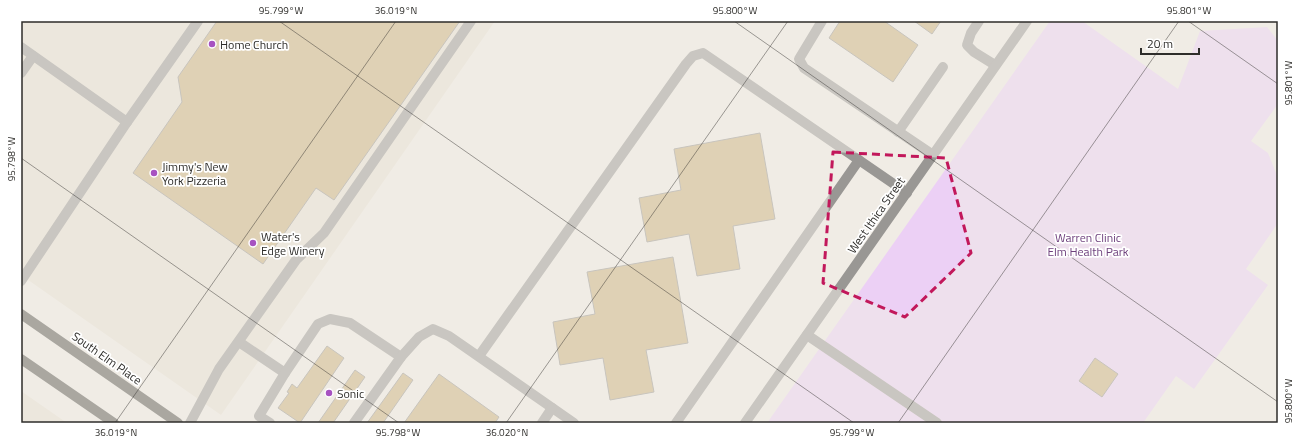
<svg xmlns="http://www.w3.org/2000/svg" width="1299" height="444" viewBox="0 0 1299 444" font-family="'Titillium Web',sans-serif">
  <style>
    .built { fill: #e7e0d3 }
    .green { fill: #ecd0f5 }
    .building { fill: #cab07a; stroke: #97938d }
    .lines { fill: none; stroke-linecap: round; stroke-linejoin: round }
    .lane { stroke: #999794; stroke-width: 10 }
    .street { stroke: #999794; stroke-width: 10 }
    .primary { stroke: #54524d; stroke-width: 10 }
    .marked { fill: none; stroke: #c2185b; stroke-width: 3; stroke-dasharray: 8 5; stroke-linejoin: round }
    .ticks { fill: none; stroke: #2e2d2a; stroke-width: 1; stroke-opacity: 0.45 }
    .poi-dot { fill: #a752c1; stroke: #fff; stroke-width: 1.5 }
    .labels { text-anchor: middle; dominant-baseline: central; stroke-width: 3.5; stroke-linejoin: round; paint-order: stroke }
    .poi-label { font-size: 12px; fill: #2e2d2a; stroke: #fff; text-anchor: start }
    .street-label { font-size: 12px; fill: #2e2d2a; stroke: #fff }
    .park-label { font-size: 12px; fill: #6e417d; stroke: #fff }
    .neatline { fill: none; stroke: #2e2d2a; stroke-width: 1.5 }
    .ticks-label { font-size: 10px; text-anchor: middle; fill: #2e2d2a }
  </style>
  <rect width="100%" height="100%" fill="#f0ece5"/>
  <g class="built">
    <path d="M21 21H495L221 415 21 275Z"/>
    <path d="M21 391 67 423H21Z"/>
  </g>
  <path class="green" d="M1050 21H1082L1178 89 1200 31 1267 27 1278 41V104L1251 141 1268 153 1278 178V223L1246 269 1268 285 1194 389 1176 376 1143 423H767Z"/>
  <g class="building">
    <path d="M217 21H460L334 200 316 188 263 264 133 173 182 102 178 77Z"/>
    <path d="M840 21H884L918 45 893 82 829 38Z"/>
    <path d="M914 21H941L932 34Z"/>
    <path d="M760 133 775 219 733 226 740 269 697 276 689 234 647 242 639 198 681 190 674 149Z"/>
    <path d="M673 257 688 343 646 350 654 392 610 400 603 358 560 365 553 322 595 314 587 272Z"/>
    <path d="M327 346 344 358 300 423 278 408 289 393 287 392 292 384 297 388Z"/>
    <path d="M1095 358 1118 374 1102 397 1079 381Z"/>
    <path d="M355 370 365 377 333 423H318Z"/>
    <path d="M403 373 413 380 383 423H367Z"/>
    <path d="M439 374 499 417 495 423H404Z"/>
  </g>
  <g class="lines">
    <g class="lane">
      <path d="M822 21 799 59 804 68 933 155"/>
      <path d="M979 21 971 33 967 45 974 52 995 65"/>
      <path d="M21 47 127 122"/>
      <path d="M21 73 33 56"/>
      <path d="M898 132 943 67"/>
      <path d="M21 281 127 122 198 21"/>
      <path d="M807 335 937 423"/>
      <path d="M239 342 285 373"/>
      <path d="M479 356 686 64 693 56 703 53 907 193"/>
      <path d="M190 423 219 369 296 260 324 233 471 21"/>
      <path d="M270 423 259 416 285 373 318 324 330 319 350 323 401 357"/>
      <path d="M354 423 401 357 419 337 433 329 449 336 574 423"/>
      <path d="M542 423 552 408"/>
      <path d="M676 423 859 160"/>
    </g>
    <path class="street" d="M745 423 1027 21"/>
    <g class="primary">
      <path d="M21 314 178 423"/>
      <path d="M21 359 114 423"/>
    </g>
  </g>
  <path d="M0 0H1299V444H0ZM833 152 946 158 971 253 905 317 823 283Z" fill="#f0ece5" fill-opacity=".55" fill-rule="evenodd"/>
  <path class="marked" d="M833 152 946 158 971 253 905 317 823 283Z"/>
  <path class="ticks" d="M279 21 854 423M734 21 1278 402M1188 21 1278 84M21 158 399 423M115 423 396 21M506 423 788 21M898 423 1179 21"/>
  <g class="poi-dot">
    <circle cx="212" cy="44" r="4"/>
    <circle cx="154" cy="173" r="4"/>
    <circle cx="253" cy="243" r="4"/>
    <circle cx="329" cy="393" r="4"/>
  </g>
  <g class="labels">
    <g class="poi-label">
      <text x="220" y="44">Home Church</text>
      <text x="162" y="166">Jimmy's New<tspan x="162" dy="14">York Pizzeria</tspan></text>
      <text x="261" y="236">Water's<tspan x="261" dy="14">Edge Winery</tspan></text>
      <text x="337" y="393">Sonic</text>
    </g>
    <g class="street-label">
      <text transform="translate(876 215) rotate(-55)">West Ithica Street</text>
      <text transform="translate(107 358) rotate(35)">South Elm Place</text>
    </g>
    <g class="park-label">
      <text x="1088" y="237">Warren Clinic<tspan x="1088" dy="14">Elm Health Park</tspan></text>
    </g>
  </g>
  <rect width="1299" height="444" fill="none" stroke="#ffffff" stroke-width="44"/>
  <path d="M1141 48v6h58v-6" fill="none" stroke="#2e2d2a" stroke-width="2"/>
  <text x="1147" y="48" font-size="12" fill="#2e2d2a" stroke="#ffffff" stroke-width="3" paint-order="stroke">20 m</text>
  <rect x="22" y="22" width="1255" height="400" class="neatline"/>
  <g class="ticks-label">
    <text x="281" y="14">95.799°W</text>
    <text x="396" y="14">36.019°N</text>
    <text x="735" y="14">95.800°W</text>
    <text x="1189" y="14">95.801°W</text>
    <text transform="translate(1288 83) rotate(-90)" y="4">95.801°W</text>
    <text transform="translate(11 159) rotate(-90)" y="4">95.798°W</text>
    <text transform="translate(1288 401) rotate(-90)" y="4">95.800°W</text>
    <text x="116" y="436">36.019°N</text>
    <text x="398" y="436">95.798°W</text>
    <text x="507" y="436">36.020°N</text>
    <text x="852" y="436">95.799°W</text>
  </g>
</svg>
